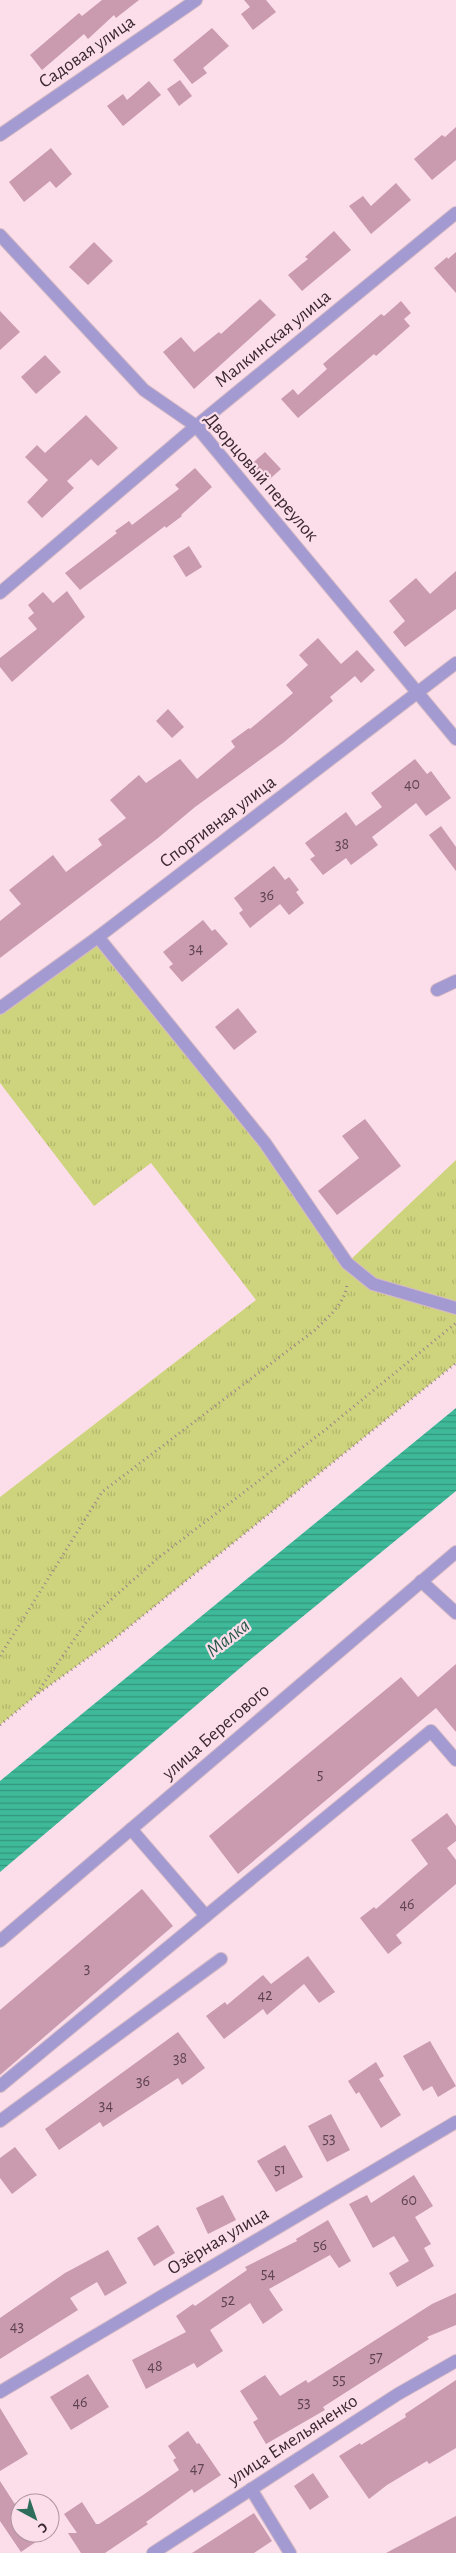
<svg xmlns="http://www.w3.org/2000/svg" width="456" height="2553" viewBox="0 0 456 2553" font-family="'Alegreya Sans',sans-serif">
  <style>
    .grass { fill: url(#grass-tufts) }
    .water { fill: url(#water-rules) }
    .building { fill: #ca9aae }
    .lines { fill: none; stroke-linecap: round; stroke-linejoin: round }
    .minor-casing { stroke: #d5bac5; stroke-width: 14 }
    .path { stroke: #9c838d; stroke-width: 3; stroke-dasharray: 1 4; stroke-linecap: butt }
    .minor { stroke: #a39ad1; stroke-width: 12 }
    .labels { text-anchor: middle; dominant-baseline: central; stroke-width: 4.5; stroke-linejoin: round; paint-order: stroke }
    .number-label { font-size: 16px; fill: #5f4450 }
    .street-label { font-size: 19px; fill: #3b2830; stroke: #fcdeea }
    .water-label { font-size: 20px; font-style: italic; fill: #255749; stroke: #fcdeea }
  </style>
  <defs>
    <pattern id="grass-tufts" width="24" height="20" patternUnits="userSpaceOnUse" patternTransform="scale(1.25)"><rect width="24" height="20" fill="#ced47d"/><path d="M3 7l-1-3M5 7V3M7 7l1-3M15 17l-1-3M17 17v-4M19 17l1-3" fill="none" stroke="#b2b66c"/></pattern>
    <pattern id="water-rules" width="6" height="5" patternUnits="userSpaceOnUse" patternTransform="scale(1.25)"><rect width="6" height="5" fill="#3eb999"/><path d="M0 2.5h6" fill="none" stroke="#35967d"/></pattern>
  </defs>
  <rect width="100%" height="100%" fill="#fcdeea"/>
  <path class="grass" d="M98 937 265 1143 347 1263 456 1160V1363L114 1639 35 1696 0 1725V1497L256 1300 151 1163 94 1206 0 1083V1008Z"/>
  <path class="water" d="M456 1408V1491L246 1663 0 1872V1781Z"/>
  <g class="building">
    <path d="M102 0H139L116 18 114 15 88 39 84 34 42 70 30 55 79 13 82 16Z"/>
    <path d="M244 0H266L276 12 253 30 241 14 250 7Z"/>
    <path d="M212 28 229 46 203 68 207 73 192 84 173 60Z"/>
    <path d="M180 80 192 96 179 106 167 89Z"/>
    <path d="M149 81 161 95 123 126 107 106 123 94 127 100Z"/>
    <path d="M456 127V160L432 180 414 159 442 135 445 137Z"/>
    <path d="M51 148 72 174 56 188 50 181 24 202 9 182Z"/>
    <path d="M396 183 411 200 371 234 349 206 363 196 371 206Z"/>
    <path d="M334 231 351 250 302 291 288 275 308 259 305 257Z"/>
    <path d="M94 242 113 261 88 285 69 267Z"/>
    <path d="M456 252V293L434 268 447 257 448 259Z"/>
    <path d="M260 299 276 315 194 389 163 352 181 337 194 352 219 332 221 334Z"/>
    <path d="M401 301 411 313 404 319 410 326 376 356 374 354 298 418 281 399 293 389 298 395 327 369 323 364 381 314 384 316Z"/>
    <path d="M0 311 20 332 0 350Z"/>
    <path d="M45 355 61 372 36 394 21 377Z"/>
    <path d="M86 415 118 448 98 466 91 459 67 481 74 488 42 518 27 502 48 480 25 457 37 445 45 453Z"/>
    <path d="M265 452 281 469 263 485 248 467Z"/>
    <path d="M195 468 212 487 181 515 182 516 166 528 165 526 80 590 65 573 117 533 115 531 129 521 132 525 179 489 175 485Z"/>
    <path d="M189 546 202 567 186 577 173 556Z"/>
    <path d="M456 571V609L405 647 393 632 405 621 389 601 416 578 430 594Z"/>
    <path d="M67 591 85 617 12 682 0 667V658L37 629 28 618 34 613 28 605 43 592 53 603Z"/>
    <path d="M318 638 341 664 357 650 375 670 361 683 355 676 330 697 333 701 283 743 195 807 158 838 0 958V921L21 904 9 890 53 855 66 872 102 845 98 839 126 818 110 800 139 775 146 783 180 759 197 779 235 747 231 741 249 728 250 729 293 693 286 685 308 665 299 655Z"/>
    <path d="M168 709 184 727 172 738 156 721Z"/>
    <path d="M415 759 427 774 431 771 451 798 426 816 416 803 372 837 378 845 351 865 346 858 323 875 310 859 315 856 305 843 346 812 356 826 382 807 371 793Z"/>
    <path d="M441 826 456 847V871L429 835Z"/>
    <path d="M274 866 285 880 289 877 299 890 296 892 304 903 289 915 280 904 250 928 239 913 243 910 234 898Z"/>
    <path d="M203 920 212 931 215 929 228 944 182 982 169 967 173 964 163 952Z"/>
    <path d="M238 1008 257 1032 234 1050 215 1027Z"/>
    <path d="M365 1119 401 1166 337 1215 318 1191 359 1158 342 1136Z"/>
    <path d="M456 1664V1732L436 1708 238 1874 209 1836 401 1677 418 1697Z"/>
    <path d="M447 1813 456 1826V1841L447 1848 456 1860V1884L396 1935 402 1943 388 1954 360 1918 374 1907 376 1909 428 1864 411 1840Z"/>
    <path d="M142 1889 173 1926 0 2075V2010Z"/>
    <path d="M308 1956 335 1992 319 2003 304 1984 267 2015 263 2009 224 2039 206 2016 225 2002 227 2005 263 1975 271 1984Z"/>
    <path d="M178 2032 205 2068 182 2085 178 2078 103 2127 100 2122 59 2150 45 2129Z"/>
    <path d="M430 2041 456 2086 438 2097 432 2086 423 2091 403 2056Z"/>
    <path d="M376 2062 384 2076 379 2079 401 2115 381 2128 359 2092 356 2094 348 2081Z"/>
    <path d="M331 2114 350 2150 327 2162 308 2126Z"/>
    <path d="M285 2145 303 2177 276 2192 257 2161Z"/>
    <path d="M15 2147 37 2175 12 2194 0 2178V2158Z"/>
    <path d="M414 2175 433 2206 415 2217 431 2244 424 2248 434 2266 397 2287 389 2273 409 2261 394 2236 373 2248 349 2204 367 2195 371 2203Z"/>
    <path d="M223 2195 236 2220 208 2234 196 2208Z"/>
    <path d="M328 2220 351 2261 339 2268 330 2255 269 2289 283 2310 263 2324 250 2303 210 2330 223 2351 197 2368 194 2363 146 2389 132 2360 186 2332 176 2316 193 2304 195 2306 247 2270 245 2267 297 2241 296 2239Z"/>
    <path d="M158 2225 175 2253 154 2266 137 2238Z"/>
    <path d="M108 2250 127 2283 105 2296 97 2282 70 2298 78 2310 0 2359V2318L65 2273Z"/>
    <path d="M456 2293V2325L427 2337 429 2339 323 2407 325 2410 266 2444 253 2422 258 2419 240 2391 265 2375 280 2396 306 2380 308 2383 432 2304Z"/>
    <path d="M88 2374 109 2407 71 2430 50 2397Z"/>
    <path d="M456 2380V2448L429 2464 427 2461 387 2485 369 2499 339 2456 360 2443 361 2445 406 2417 405 2414Z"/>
    <path d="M0 2408 28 2454 0 2471Z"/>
    <path d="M188 2431 197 2444 199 2443 221 2475 194 2493 192 2489 146 2522 148 2524 105 2553H81L68 2533H77L64 2514 82 2502 96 2524H99L143 2495 179 2470 173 2460 176 2458 168 2446Z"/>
    <path d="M313 2473 329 2497 310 2510 294 2486Z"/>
    <path d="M0 2481 20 2512V2533H49L21 2552 0 2521Z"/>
    <path d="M254 2513 272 2541 254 2553H192Z"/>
    <path d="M456 2516V2553H386Z"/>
  </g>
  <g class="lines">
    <defs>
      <g id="minor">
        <path d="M0 135 196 0"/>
        <path d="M0 235 144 390 196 426 456 739"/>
        <path d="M0 593 196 426 456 213"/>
        <path d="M98 937 265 1143 347 1263 373 1284 456 1308"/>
        <path d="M437 990 456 981"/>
        <path d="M0 1008 98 937 456 663"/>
        <path d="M421 1581 456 1613"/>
        <path d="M131 1829 206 1916 431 1731 456 1760"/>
        <path d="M0 1941 456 1552"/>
        <path d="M0 2086 206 1916"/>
        <path d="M0 2121 221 1959"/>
        <path d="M0 2392 456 2122"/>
        <path d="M251 2489 290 2553"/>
        <path d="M153 2553 398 2394 456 2361"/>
      </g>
    </defs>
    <use href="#minor" class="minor-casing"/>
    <g class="path">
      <path d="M0 1656 102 1492 315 1330C328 1317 347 1302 347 1282"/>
      <path d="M37 1693 87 1621 158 1558 325 1430 456 1323"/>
      <path d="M0 1725 35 1696 114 1639 456 1363"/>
    </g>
    <use href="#minor" class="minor"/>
  </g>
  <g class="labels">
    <g class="number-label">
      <text x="412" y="784">40</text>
      <text x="342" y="844">38</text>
      <text x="267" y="895">36</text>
      <text x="196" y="948">34</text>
      <text x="320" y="1774">5</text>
      <text x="407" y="1904">46</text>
      <text x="87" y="1968">3</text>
      <text x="265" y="1995">42</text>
      <text x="180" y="2058">38</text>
      <text x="143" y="2081">36</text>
      <text x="106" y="2105">34</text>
      <text x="329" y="2138">53</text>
      <text x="280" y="2169">51</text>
      <text x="409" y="2200">60</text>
      <text x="320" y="2245">56</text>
      <text x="268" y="2273">54</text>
      <text x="228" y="2300">52</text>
      <text x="17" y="2326">43</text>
      <text x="376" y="2357">57</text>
      <text x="155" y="2366">48</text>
      <text x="339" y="2379">55</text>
      <text x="80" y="2402">46</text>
      <text x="304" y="2402">53</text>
      <text x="197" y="2468">47</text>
    </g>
    <g class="street-label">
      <text transform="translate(87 52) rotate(-35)">Садовая улица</text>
      <text transform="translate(273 339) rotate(-39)">Малкинская улица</text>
      <text transform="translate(261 477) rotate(49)">Дворцовый переулок</text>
      <text transform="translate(218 822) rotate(-37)">Спортивная улица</text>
      <text transform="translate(216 1732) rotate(-41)">улица Берегового</text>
      <text transform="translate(218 2241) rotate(-31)">Озёрная улица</text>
      <text transform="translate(293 2440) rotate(-33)">улица Емельяненко</text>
    </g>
    <g class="water-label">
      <text transform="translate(228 1638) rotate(-38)">Малка</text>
    </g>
  </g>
  <g transform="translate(35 2518) rotate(140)"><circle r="24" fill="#fcdeea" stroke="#af95a0"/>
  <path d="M0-4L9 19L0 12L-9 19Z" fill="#2e6d5b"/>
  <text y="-8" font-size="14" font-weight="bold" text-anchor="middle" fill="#3b2830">С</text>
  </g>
</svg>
